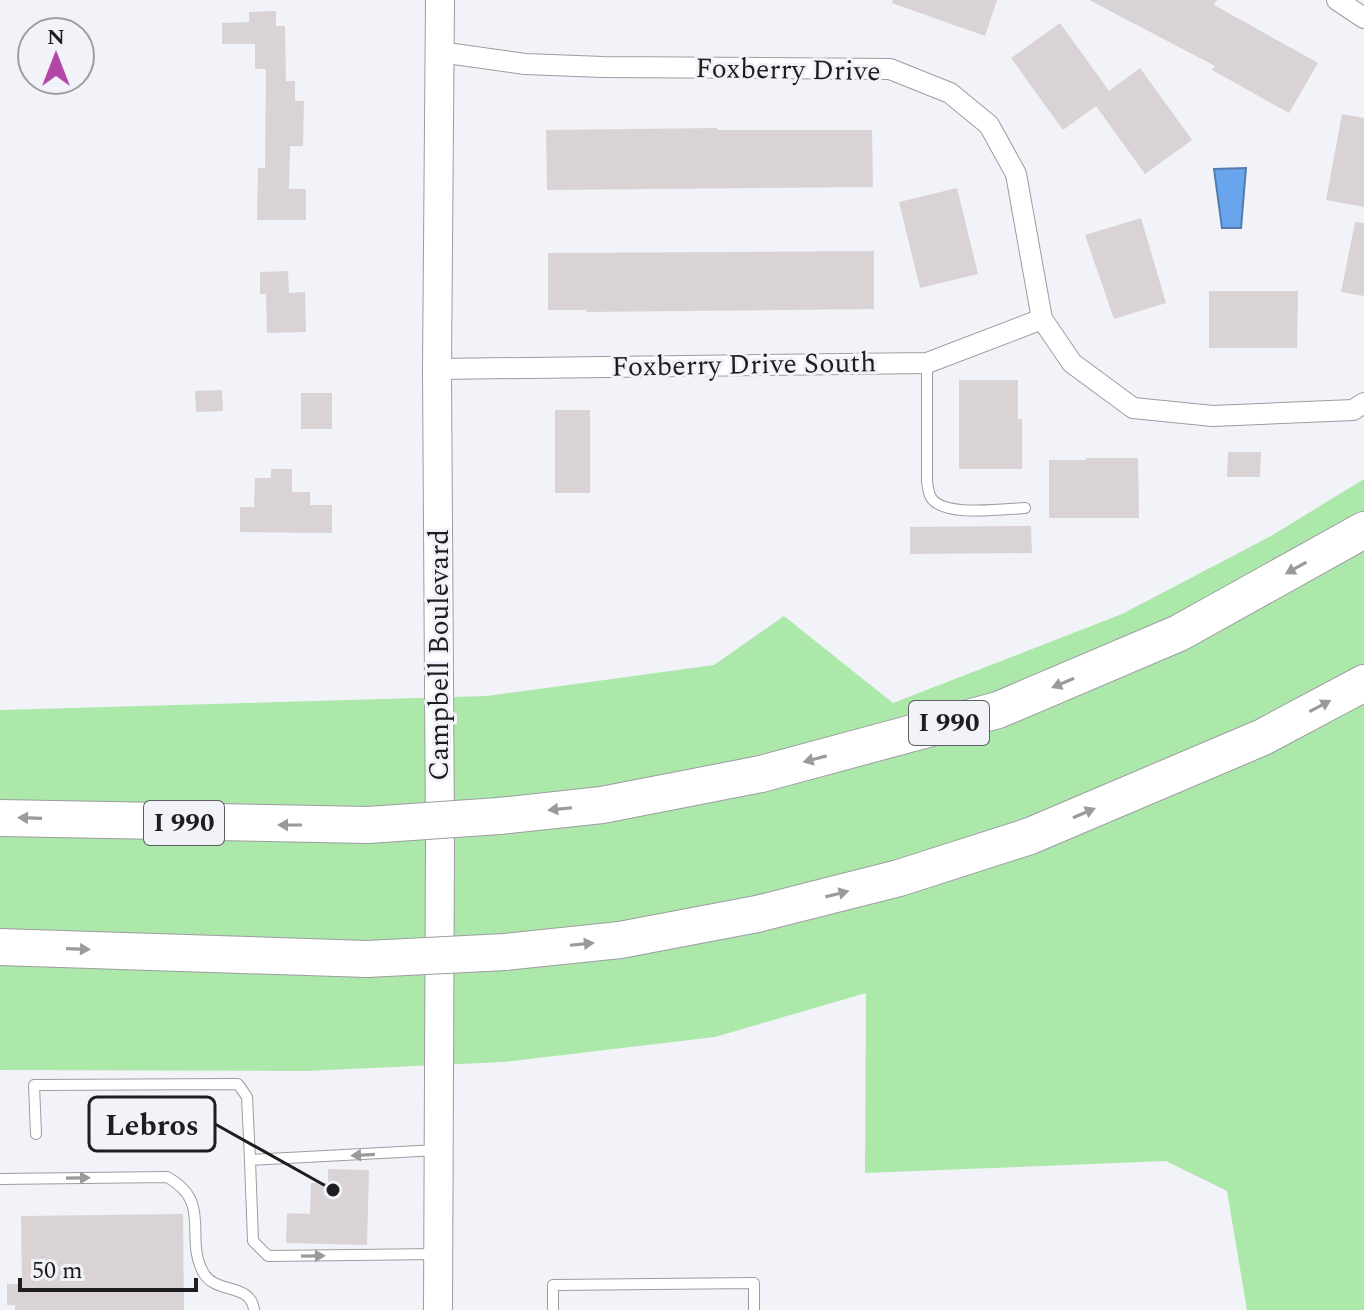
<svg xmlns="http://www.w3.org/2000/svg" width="1364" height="1310" viewBox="0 0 1364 1310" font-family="Spectral,serif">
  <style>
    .green { fill: #ace8a9 }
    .water { fill: #69a5ec; stroke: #527caf; stroke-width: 2 }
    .building { fill: #dad3d6 }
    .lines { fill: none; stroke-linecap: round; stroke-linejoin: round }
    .service-casing { stroke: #9c9ca2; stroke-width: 12 }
    .minor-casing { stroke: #9c9ca2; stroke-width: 22 }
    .secondary-casing { stroke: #9c9ca2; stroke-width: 30 }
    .motorway-casing { stroke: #9c9ca2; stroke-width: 38 }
    .service { stroke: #fff; stroke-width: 10 }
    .minor { stroke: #fff; stroke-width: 20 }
    .secondary { stroke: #fff; stroke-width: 28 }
    .motorway { stroke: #fff; stroke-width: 36 }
    .motorway-bridge-casing { stroke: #9c9ca2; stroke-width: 38; stroke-linecap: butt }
    .motorway-bridge { stroke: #fff; stroke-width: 36 }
    .oneway { fill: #9a9a9b }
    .labels { text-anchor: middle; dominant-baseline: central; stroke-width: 6; stroke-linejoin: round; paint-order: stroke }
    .shield { fill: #f2f2f9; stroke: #5e5e62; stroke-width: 2 }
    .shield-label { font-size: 26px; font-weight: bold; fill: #1e1e21 }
    .street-label { font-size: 28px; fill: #1e1e21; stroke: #f2f2f9 }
    .leader { fill: none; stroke: #1e1e21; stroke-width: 3 }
    .callout-dot { fill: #1e1e21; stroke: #f2f2f9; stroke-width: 3 }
    .callout { fill: #f2f2f9; stroke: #1e1e21; stroke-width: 3 }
    .callout-label { font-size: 30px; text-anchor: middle; font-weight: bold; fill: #1e1e21 }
  </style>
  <rect width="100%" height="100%" fill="#f2f2f9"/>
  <path class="green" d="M1364 479V1310H1247L1227 1191 1166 1161 865 1173 866 993 715 1037 503 1062 306 1071 0 1070V710L487 696 714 665 784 616 893 703 1122 614 1271 536Z"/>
  <path class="water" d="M1246 168 1241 228H1222L1214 169Z"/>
  <g class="building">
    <path d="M893 0H997L985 36 892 3Z"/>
    <path d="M1089 0H1217L1214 5 1318 63 1289 113 1212 70 1215 66Z"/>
    <path d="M276 11V26H285L286 81H295V101H304L303 146H290L289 189H306V220H257L258 168H265L266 69H255V44H222V23L249 22V12Z"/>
    <path d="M1060 23 1109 91 1140 68 1192 140 1145 174 1096 106 1063 130 1011 58Z"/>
    <path d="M1342 114 1364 118V207L1326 200Z"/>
    <path d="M717 128V130H872L873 187 547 190 546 130Z"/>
    <path d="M957 188 978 274 920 288 899 202Z"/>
    <path d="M1141 218 1166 303 1114 319 1085 235Z"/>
    <path d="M1355 222 1364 223V296L1341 292Z"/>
    <path d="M874 251V309L586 312V310H548V253Z"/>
    <path d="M288 271 289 293 305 292 306 332 267 333 266 294H260V272Z"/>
    <path d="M1209 291H1298L1297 348H1209Z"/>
    <path d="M959 380H1018V419H1022V469H959Z"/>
    <path d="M222 390 223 411 196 412 195 391Z"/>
    <rect x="301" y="393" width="31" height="36"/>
    <rect x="555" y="410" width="35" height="83"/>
    <path d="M1228 452H1261L1260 477H1227Z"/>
    <path d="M1086 458H1138L1139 518H1049V460H1086Z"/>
    <path d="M271 469H292V492H310V505H332V533L240 532V507H254L255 478H271Z"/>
    <path d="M1031 526 1032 553 910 554V527Z"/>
    <path d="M328 1169 369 1170 367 1245 286 1243 287 1213 310 1214 311 1183H328Z"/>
    <path d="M183 1214 184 1310H15V1305H7V1284H22L21 1216Z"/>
  </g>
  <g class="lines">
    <defs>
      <g id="service">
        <path d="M927 363V481C928 487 928 494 932 499 946 517 1004 509 1025 508"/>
        <path d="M36 1134 34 1085 238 1084 247 1097 250 1160"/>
        <path d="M0 1179 167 1177C213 1202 184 1237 203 1272 215 1295 251 1282 254 1310"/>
        <path d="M437 1254 268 1256 253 1241 250 1160 438 1150"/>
        <path d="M553 1310V1285L754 1283V1310"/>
      </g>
      <g id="minor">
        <path d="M1337 0 1364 18"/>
        <path d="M440 52 525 64 603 67 890 69 950 93 989 125 1016 174 1042 319 1072 363 1133 408 1213 416 1353 410 1364 403"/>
        <path d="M437 369 927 363 1042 319"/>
      </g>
      <path id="secondary" d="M438 1310 440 839 437 369 440 0"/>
      <g id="motorway">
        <path d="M499 816 602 805 761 774 998 710 1179 633 1364 530"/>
        <path d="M0 818 368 825"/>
        <path d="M0 947 367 959"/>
        <path d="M505 952 620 940 757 914 899 878 1030 836 1263 737 1364 683"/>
      </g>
    </defs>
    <use href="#service" class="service-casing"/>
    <use href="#minor" class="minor-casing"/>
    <use href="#secondary" class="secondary-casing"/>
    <use href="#motorway" class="motorway-casing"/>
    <use href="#service" class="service"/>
    <use href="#minor" class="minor"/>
    <use href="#secondary" class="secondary"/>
    <use href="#motorway" class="motorway"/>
    <defs>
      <g id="motorway-bridge">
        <path d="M368 825 499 816"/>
        <path d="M367 959 505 952"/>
      </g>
    </defs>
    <use href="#motorway-bridge" class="motorway-bridge-casing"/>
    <use href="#motorway-bridge" class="motorway-bridge"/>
  </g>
  <defs><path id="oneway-solid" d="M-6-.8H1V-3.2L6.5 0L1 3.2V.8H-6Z" transform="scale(2)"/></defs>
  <g class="oneway">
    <use href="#oneway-solid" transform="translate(1296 568) rotate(151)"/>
    <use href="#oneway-solid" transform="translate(1063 683) rotate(157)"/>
    <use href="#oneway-solid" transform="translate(1320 706) rotate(-28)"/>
    <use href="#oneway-solid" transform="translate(815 759) rotate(165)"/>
    <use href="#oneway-solid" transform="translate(560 809) rotate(174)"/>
    <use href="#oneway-solid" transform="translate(1084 813) rotate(-23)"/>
    <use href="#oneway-solid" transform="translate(30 818) rotate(-178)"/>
    <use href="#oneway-solid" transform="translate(290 825) rotate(-180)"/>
    <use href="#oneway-solid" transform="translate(837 894) rotate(-14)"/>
    <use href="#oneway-solid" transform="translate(582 944) rotate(-6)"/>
    <use href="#oneway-solid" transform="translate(78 949) rotate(2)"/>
    <use href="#oneway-solid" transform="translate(363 1155) rotate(177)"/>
    <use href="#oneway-solid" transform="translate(78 1178) rotate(-1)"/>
    <use href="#oneway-solid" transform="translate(313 1256) rotate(-1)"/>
  </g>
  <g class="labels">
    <g class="shield">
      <rect x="909" y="701" width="80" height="44" rx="6"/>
      <rect x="144" y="801" width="80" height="44" rx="6"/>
    </g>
    <g class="shield-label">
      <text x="949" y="723">I 990</text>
      <text x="184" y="823">I 990</text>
    </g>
    <g class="street-label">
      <text transform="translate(788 70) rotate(1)">Foxberry Drive</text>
      <text transform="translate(744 365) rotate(-1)">Foxberry Drive South</text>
      <text transform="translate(439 655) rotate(-90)">Campbell Boulevard</text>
    </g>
  </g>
  <path class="leader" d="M333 1190L215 1124"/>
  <circle class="callout-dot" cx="333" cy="1190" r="8"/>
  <rect class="callout" x="89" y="1097" width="126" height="54" rx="8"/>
  <g class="callout-label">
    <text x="152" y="1135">Lebros</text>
  </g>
  <g transform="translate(56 56)"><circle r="38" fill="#f2f2f9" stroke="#9d9da3" stroke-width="2"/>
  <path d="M0-6L14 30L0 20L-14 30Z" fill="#b346a6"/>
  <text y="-12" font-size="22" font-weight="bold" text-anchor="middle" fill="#1e1e21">N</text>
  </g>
  <path d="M20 1278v12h176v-12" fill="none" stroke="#1e1e21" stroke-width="4"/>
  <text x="32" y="1278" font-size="24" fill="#1e1e21" stroke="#f2f2f9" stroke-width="6" paint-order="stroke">50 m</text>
</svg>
